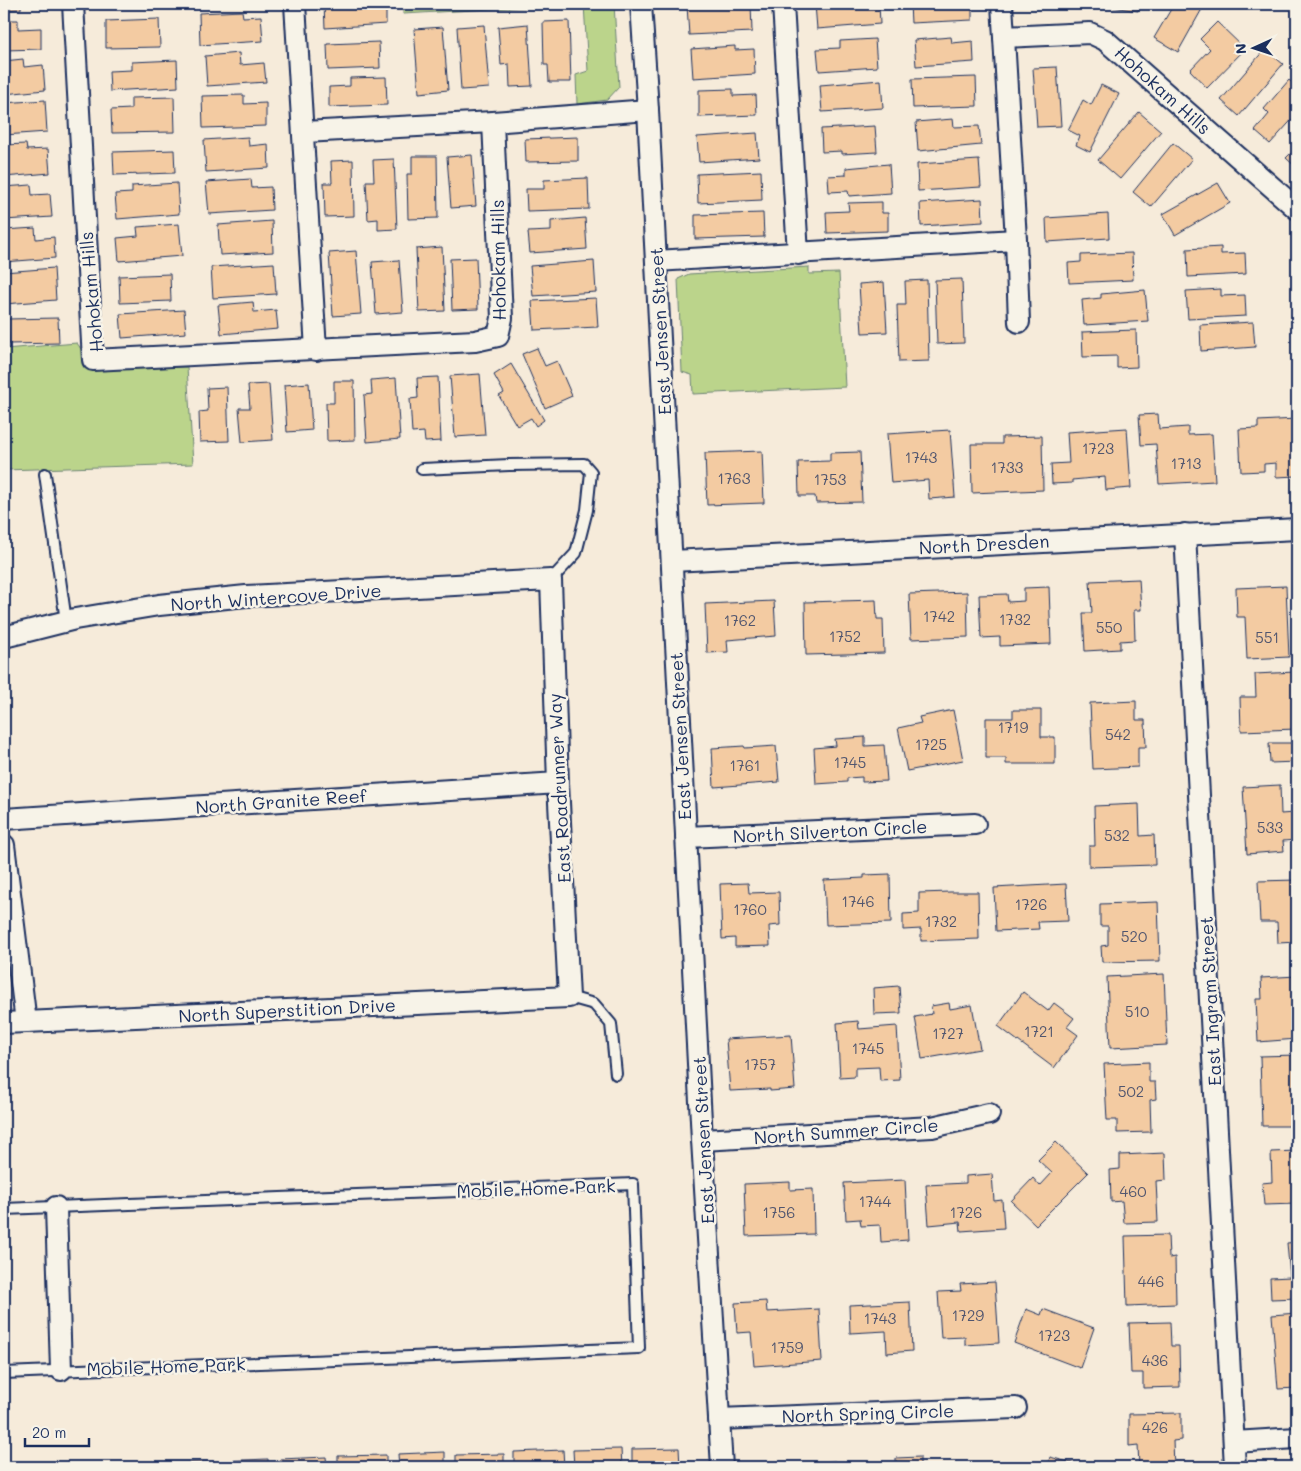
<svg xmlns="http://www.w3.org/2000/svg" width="1301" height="1471" viewBox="0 0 1301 1471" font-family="Mali,sans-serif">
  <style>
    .green { fill: #bbd48b; stroke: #6b8274 }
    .building { fill: #f3cba2; stroke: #1b2f5e }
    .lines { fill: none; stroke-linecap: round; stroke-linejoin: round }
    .service-casing { stroke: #1b2f5e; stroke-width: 14 }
    .minor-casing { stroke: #1b2f5e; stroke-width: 24 }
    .service { stroke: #f7f3e8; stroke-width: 10 }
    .minor { stroke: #f7f3e8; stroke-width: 20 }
    .labels { text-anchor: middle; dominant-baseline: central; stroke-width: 5; stroke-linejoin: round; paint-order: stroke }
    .number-label { font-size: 15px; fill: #51566f }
    .street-label { font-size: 18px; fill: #1b2f5e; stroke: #f7f3e8 }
  </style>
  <rect width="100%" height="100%" fill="#f6ebda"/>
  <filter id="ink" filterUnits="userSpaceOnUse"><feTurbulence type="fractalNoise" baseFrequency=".02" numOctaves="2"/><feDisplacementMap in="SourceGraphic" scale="10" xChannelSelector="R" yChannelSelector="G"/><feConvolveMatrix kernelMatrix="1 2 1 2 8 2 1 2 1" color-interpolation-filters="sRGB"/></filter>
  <g filter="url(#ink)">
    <g class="green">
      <path d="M403 4H579L403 14Z"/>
      <path d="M584 4H614L619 87 607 100 577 104 576 75 588 71Z"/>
      <path d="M809 267V274L839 273 845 387 693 394 692 375 682 372 678 279 689 274Z"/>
      <path d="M77 343 87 358 102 369 187 367 193 464 4 470V349Z"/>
    </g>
    <g class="building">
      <path d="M4 4H21V9L4 10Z"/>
      <path d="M104 4H164L104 6Z"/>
      <path d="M324 4H378V8H386V24L325 28Z"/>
      <path d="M751 4 752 32 689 35 687 6Z"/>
      <path d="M815 4H879L880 24 817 29Z"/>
      <path d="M910 4H972V20L911 23Z"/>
      <path d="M1114 4H1139L1138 11 1113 7Z"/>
      <path d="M1174 4H1193L1202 9 1178 52 1154 38Z"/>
      <path d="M242 11 243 17 261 16 263 41 200 45 199 13Z"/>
      <path d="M159 19 160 47 106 48V21Z"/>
      <path d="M4 20H18V29L41 28V49L4 50Z"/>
      <path d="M569 21 571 82H549L548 65H544L543 22Z"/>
      <path d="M1217 22 1245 49 1207 88 1190 70 1210 49 1200 39Z"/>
      <path d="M528 24 532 86 510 87 509 64 501 65 498 27Z"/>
      <path d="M484 25 489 88 461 90 457 27Z"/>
      <path d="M443 27 448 90 419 93 414 29Z"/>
      <path d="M951 37 952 43 973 41 974 62 916 66 914 40Z"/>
      <path d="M875 39 877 67 819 71 817 49 840 48V41Z"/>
      <path d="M379 42 380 68 328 70 327 44Z"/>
      <path d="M735 46V50L754 49 755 74 693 78 691 49Z"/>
      <path d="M1265 49 1283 64 1239 116 1221 100Z"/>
      <path d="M239 53 240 65 264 63 266 82 207 86 205 56Z"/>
      <path d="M23 59 24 67 43 65 45 90 4 94V61Z"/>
      <path d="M177 60 178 87 110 91 109 71 132 70V62Z"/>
      <path d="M1057 67 1061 126 1037 127 1033 68Z"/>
      <path d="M386 77 387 105 329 107V87L350 86V78Z"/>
      <path d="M976 77 977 106 913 108 912 79Z"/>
      <path d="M881 80 883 108 822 112 820 85Z"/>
      <path d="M1289 80 1297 87V114L1270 144 1255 131 1269 114 1264 109Z"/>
      <path d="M1101 85 1119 94 1090 152 1076 145 1080 136 1068 130 1083 100 1091 105Z"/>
      <path d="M733 89V96L756 95 757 115 699 117V90Z"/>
      <path d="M244 95V104L266 103V126L203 128 202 96Z"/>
      <path d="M174 97 175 132 112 133 111 110 131 109V98Z"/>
      <path d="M45 100 47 132 4 135V103Z"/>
      <path d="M1139 112 1161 131 1120 179 1098 160Z"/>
      <path d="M953 119 954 127 979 126 981 145 918 151 916 122Z"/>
      <path d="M875 126 877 152 842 154V151L822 152 821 129Z"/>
      <path d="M757 133 759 158 699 162 697 137Z"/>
      <path d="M248 137 249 146 268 144 269 168 206 172 204 140Z"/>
      <path d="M578 137V161L526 162 525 139Z"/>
      <path d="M1173 143 1192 159 1151 207 1133 192Z"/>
      <path d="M26 144 27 150 48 149 50 173 4 177V145Z"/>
      <path d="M1297 147V168L1286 158Z"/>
      <path d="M174 150 175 173 114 175 113 152Z"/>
      <path d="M472 155 476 206 451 208 447 157Z"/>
      <path d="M412 156H437L438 218 408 219 407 174H412Z"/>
      <path d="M394 159 397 229 378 230V219L368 220 366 181H374L373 160Z"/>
      <path d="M353 160 354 216 325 217 324 183H332L331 161Z"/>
      <path d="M979 160 981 187 918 191 917 164Z"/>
      <path d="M889 164 891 193 849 196 848 191 829 192 828 176 846 175V168Z"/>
      <path d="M761 171 762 200 698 203 697 174Z"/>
      <path d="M588 178 589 209 527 211 526 189H544V180Z"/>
      <path d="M251 179 252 188 271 187 272 210 209 214 206 182Z"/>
      <path d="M177 183 179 214 117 219 115 194 132 193V186Z"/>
      <path d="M1218 183 1230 203 1175 235 1163 214Z"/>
      <path d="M31 185 32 195 50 194 52 217 4 220V187Z"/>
      <path d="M982 199 983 222 921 226 920 203Z"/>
      <path d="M882 202V213H888V231L827 233 826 212 849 211 848 203Z"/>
      <path d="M763 213 764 237 695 239V215Z"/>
      <path d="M1108 214 1109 238 1047 242 1046 218Z"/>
      <path d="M585 218 587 249 530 253 528 232 551 231V221Z"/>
      <path d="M272 221 273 252 220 255 218 225Z"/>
      <path d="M179 224 182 256 119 261 117 238 138 236 137 227Z"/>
      <path d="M35 228 36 239 54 237 55 258 4 262V230Z"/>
      <path d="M442 247 445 311 419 312 416 249Z"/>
      <path d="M1221 247V254L1245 253 1246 274 1188 277 1187 249Z"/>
      <path d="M356 251 361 314 333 316 329 253Z"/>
      <path d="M1132 253 1133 280 1069 283 1068 263 1081 262V255Z"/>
      <path d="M476 258 478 309 452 310 450 259Z"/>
      <path d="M399 260 403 312 376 314 372 262Z"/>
      <path d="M594 261 596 292 533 296 530 266Z"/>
      <path d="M274 263 276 294 213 298 211 267Z"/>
      <path d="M54 268 56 300 4 304V272Z"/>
      <path d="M170 274 171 301 120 303 119 276Z"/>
      <path d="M962 279 964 343 937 344 935 280Z"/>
      <path d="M927 280 929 361 899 362 897 305H906L905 281Z"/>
      <path d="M884 282 887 332 862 333 859 284Z"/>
      <path d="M1221 289V296L1245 295 1246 316 1188 319 1186 291Z"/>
      <path d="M1145 290 1148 321 1084 325 1082 300 1101 298V294Z"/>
      <path d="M596 298 598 327 534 330 532 301Z"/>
      <path d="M253 302 254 312 276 310 278 329 221 334 218 305Z"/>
      <path d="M184 310 186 333 122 338 120 314Z"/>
      <path d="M58 318 59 343 9 344 8 319Z"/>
      <path d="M1253 322 1255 347 1201 351 1200 325Z"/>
      <path d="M1136 330 1137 367 1117 368V356L1083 357 1082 332Z"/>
      <path d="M537 348 545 366 557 361 572 396 545 408 522 354Z"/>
      <path d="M511 364 544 420 536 426 531 418 517 426 499 396 504 393 494 375Z"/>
      <path d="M480 374 485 435 455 437 450 376Z"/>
      <path d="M438 377 441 441 425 442 424 432 412 433 410 399 418 398 417 378Z"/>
      <path d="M396 378 400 439 367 442 364 395 372 394 371 380Z"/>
      <path d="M334 381H354L355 440 327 441 326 403H334Z"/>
      <path d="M309 383 312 430 287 432 284 385Z"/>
      <path d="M269 384 273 440 242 442 239 408H250L248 385Z"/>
      <path d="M227 387 229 441 200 442 199 412 208 411 207 388Z"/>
      <path d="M1158 414 1159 429 1188 427V435L1212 434 1215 481 1159 484 1156 444 1141 445 1139 415Z"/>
      <path d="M1297 419V476L1276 477V463L1264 464V471L1241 472 1239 429 1258 428V421Z"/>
      <path d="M1127 428 1131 488 1106 490 1105 477 1072 480V483L1052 484 1051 464 1069 463 1067 432Z"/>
      <path d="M950 430 955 497 929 499 928 480 891 483 887 434Z"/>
      <path d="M1042 436 1043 490 972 493 971 444H1002V437Z"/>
      <path d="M762 451 764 503 707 505 705 453Z"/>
      <path d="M860 452 862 502 816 503 815 496H799L798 462 830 461V453Z"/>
      <path d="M1139 579 1141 610H1134L1135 640 1120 641V649L1085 651 1083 613H1092L1090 581Z"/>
      <path d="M1286 586 1289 657 1247 659 1245 617H1237L1236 588Z"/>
      <path d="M1049 587 1051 644 1000 646V637L981 638 979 595 1007 594 1008 602 1024 601V588Z"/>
      <path d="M967 592 968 637 911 639 909 594Z"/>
      <path d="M876 600 877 619H883L884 653 806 655 805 602Z"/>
      <path d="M774 601 776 636 727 640 728 652 707 653 705 604Z"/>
      <path d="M1295 672 1297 729 1241 731 1240 697H1256L1255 674Z"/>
      <path d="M1136 701V720H1145L1146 747H1138V767L1093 769 1090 703Z"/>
      <path d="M953 710 963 760 907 771 898 728 921 723 919 717Z"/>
      <path d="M1013 710H1041V737H1055V764H1006V758H986V718H1013Z"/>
      <path d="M865 737V746L884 745 887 781 862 782V777L847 778V782L816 784 814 748 836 746 835 739Z"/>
      <path d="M1269 743H1297V762L1270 763Z"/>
      <path d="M744 746 745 748 776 746 779 782 714 787 712 748Z"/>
      <path d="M1280 785 1281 814 1294 813 1296 840 1283 841 1284 851 1247 854 1243 787Z"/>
      <path d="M1139 804 1140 836 1154 835 1155 865 1089 867V846H1095L1094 806Z"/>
      <path d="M890 874 891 923 826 925 824 880 864 878V875Z"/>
      <path d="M1297 880V942L1278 943 1277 922H1260L1258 881Z"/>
      <path d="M748 883 749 893 779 892 780 925 769 926 770 946 735 947V938L722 939 720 884Z"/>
      <path d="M1066 884 1068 921 1038 922 1039 929 996 931 994 888Z"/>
      <path d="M950 892H978L979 939 921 941V929L903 930V914L919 913V893Z"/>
      <path d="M1158 902 1160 961 1102 962 1101 946 1108 945V926H1100V904Z"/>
      <path d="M1164 974 1167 1045 1110 1048 1107 977Z"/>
      <path d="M1297 976V1039L1258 1042 1256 999H1262L1261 978Z"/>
      <path d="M899 986 901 1013 874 1014 873 988Z"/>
      <path d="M1023 992 1048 1011 1054 1003 1074 1018 1067 1027 1078 1035 1054 1068 998 1026Z"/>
      <path d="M949 1003 950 1009 972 1005 980 1049 922 1059 915 1017 932 1014 931 1006Z"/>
      <path d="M858 1021 859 1029 897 1026 900 1080 880 1081 879 1067 855 1068V1077L840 1078 837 1023Z"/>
      <path d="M791 1035 795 1089 770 1091V1089L730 1091 726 1039Z"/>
      <path d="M1297 1055V1126H1262L1260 1056Z"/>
      <path d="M1149 1062V1082H1155L1156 1099 1150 1100 1151 1132 1117 1133V1120H1107L1104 1064Z"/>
      <path d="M1056 1142 1088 1173 1036 1225 1011 1201 1033 1178 1040 1186 1052 1173 1038 1160Z"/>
      <path d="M1297 1151V1204L1264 1205 1262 1183 1272 1182 1271 1152Z"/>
      <path d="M1165 1153 1166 1180 1156 1181 1158 1222 1124 1223 1122 1201 1111 1202 1110 1170 1120 1169V1155Z"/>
      <path d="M992 1174 994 1201 1002 1200 1004 1228 961 1231 960 1222 929 1225 926 1185 966 1183V1176Z"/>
      <path d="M905 1180 908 1240 881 1242 880 1225 861 1226 860 1219 846 1220 844 1183Z"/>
      <path d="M790 1182V1190L813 1189 814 1234 746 1236 744 1184Z"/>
      <path d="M1168 1235 1169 1258 1175 1257 1176 1304 1127 1306 1125 1236Z"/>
      <path d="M1297 1242V1298L1271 1299 1270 1278 1290 1277 1287 1243Z"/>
      <path d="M995 1282 999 1343 965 1345V1337L941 1338 938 1292 961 1291 960 1284Z"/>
      <path d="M766 1301 767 1312 819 1309 822 1361 754 1366 751 1332 737 1333 735 1303Z"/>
      <path d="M910 1302 912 1351 887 1353 886 1331 850 1333 849 1305Z"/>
      <path d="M1026 1309 1041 1315 1043 1309 1094 1328 1080 1368 1014 1343Z"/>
      <path d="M1297 1313V1388L1278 1389 1272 1315Z"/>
      <path d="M1170 1322 1171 1346H1179L1180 1387 1143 1388V1373H1131L1129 1323Z"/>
      <path d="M1181 1413V1440L1173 1441 1174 1467H1139L1138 1445 1129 1446V1414Z"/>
      <path d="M679 1448 680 1467H632V1449Z"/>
      <path d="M621 1449 622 1467H574L573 1450Z"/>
      <path d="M563 1450 564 1467H514V1452Z"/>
      <path d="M445 1452V1467H399L398 1454Z"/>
      <path d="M504 1454V1467H456V1455Z"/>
      <path d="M386 1455V1467H338V1456Z"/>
      <path d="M326 1457 327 1467H280V1459Z"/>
      <path d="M920 1457V1467H853V1465L896 1463V1458Z"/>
      <path d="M1050 1457 1086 1467H1047Z"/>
      <path d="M268 1459V1467H221L220 1461Z"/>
      <path d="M835 1461V1467H762L806 1465V1463Z"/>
      <path d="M208 1462V1467H162V1463Z"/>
      <path d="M149 1463V1467H102Z"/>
    </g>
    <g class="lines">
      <defs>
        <g id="service">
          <path d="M422 469 509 465 584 464 591 472 587 510 576 553 551 580"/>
          <path d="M45 474 66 621"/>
          <path d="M569 997 594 1004 611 1024 616 1074"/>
          <path d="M4 1209 633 1184 639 1348 4 1373"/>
        </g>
        <g id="minor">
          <path d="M73 4 93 360 475 341 498 336 502 318 493 122"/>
          <path d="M295 4 316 350"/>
          <path d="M641 4 648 110 702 1140 722 1467"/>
          <path d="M783 4 798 254"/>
          <path d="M1002 4 1016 240 1019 322"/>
          <path d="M1004 37 1090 33 1105 40 1297 209"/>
          <path d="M304 132 493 122 648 110"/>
          <path d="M656 261 1016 240"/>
          <path d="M1185 534 1235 1467"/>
          <path d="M672 561 1297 529"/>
          <path d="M4 637 75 619 159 605 246 596 551 580 558 783 569 997 4 1023"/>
          <path d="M4 819 558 783"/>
          <path d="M686 837 975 824"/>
          <path d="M4 845 26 1022"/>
          <path d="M702 1140 932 1127 989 1114"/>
          <path d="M56 1207 61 1370"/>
          <path d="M719 1419 1016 1408"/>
          <path d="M1234 1442 1297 1438"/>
        </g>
      </defs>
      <use href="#service" class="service-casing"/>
      <use href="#minor" class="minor-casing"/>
      <use href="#service" class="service"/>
      <use href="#minor" class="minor"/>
    </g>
  </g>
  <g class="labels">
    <g class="number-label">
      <text x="1098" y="448">1723</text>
      <text x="921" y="457">1743</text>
      <text x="1186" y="463">1713</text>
      <text x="1007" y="467">1733</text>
      <text x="734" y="478">1763</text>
      <text x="830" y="479">1753</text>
      <text x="939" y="616">1742</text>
      <text x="1015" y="619">1732</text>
      <text x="740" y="620">1762</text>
      <text x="1109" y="627">550</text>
      <text x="845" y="636">1752</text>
      <text x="1267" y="637">551</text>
      <text x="1013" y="727">1719</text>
      <text x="1118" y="734">542</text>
      <text x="931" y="744">1725</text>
      <text x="850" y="762">1745</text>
      <text x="745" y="765">1761</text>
      <text x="1270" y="827">533</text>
      <text x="1117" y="835">532</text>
      <text x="858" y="901">1746</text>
      <text x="1031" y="904">1726</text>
      <text x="750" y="909">1760</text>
      <text x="941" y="921">1732</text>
      <text x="1134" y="936">520</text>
      <text x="1137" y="1011">510</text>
      <text x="1039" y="1031">1721</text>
      <text x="948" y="1033">1727</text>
      <text x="868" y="1048">1745</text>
      <text x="760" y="1064">1757</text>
      <text x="1131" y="1091">502</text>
      <text x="1133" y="1191">460</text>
      <text x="875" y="1201">1744</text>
      <text x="779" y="1212">1756</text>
      <text x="966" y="1212">1726</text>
      <text x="1151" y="1281">446</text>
      <text x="968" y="1315">1729</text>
      <text x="880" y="1318">1743</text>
      <text x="1054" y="1335">1723</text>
      <text x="787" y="1347">1759</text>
      <text x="1155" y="1360">436</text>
      <text x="1155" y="1427">426</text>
    </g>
    <g class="street-label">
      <text transform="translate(1163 90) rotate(42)">Hohokam Hills</text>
      <text transform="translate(498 260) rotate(-91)">Hohokam Hills</text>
      <text transform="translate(91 292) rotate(-95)">Hohokam Hills</text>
      <text transform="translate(660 331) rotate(-93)">East Jensen Street</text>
      <text transform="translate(984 544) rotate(-3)">North Dresden</text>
      <text transform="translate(276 597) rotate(-4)">North Wintercove Drive</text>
      <text transform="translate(680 736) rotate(-93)">East Jensen Street</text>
      <text transform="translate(559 788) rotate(-93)">East Roadrunner Way</text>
      <text transform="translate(281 801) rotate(-4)">North Granite Reef</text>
      <text transform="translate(830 831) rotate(-3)">North Silverton Circle</text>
      <text transform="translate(1210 1001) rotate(-93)">East Ingram Street</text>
      <text transform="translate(287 1010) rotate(-3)">North Superstition Drive</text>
      <text transform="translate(846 1131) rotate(-4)">North Summer Circle</text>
      <text transform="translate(703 1140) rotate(-93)">East Jensen Street</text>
      <text transform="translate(536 1188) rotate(-2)">Mobile Home Park</text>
      <text transform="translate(166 1366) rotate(-2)">Mobile Home Park</text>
      <text transform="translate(868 1413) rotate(-2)">North Spring Circle</text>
    </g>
  </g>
  <rect width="1301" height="1471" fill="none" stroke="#f7f3e8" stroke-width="20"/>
  <rect x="10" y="10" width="1281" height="1451" fill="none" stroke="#1b2f5e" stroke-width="2" filter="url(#ink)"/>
  <g transform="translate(1254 48) rotate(267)" stroke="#f7f3e8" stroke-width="4" paint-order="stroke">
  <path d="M0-4L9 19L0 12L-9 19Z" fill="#1b2f5e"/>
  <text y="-8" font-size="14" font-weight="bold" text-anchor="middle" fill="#1b2f5e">N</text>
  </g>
  <path d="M25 1438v8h64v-8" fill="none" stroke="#1b2f5e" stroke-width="2.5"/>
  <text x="32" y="1438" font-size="15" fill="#1b2f5e" stroke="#f7f3e8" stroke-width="4" paint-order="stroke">20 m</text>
</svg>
